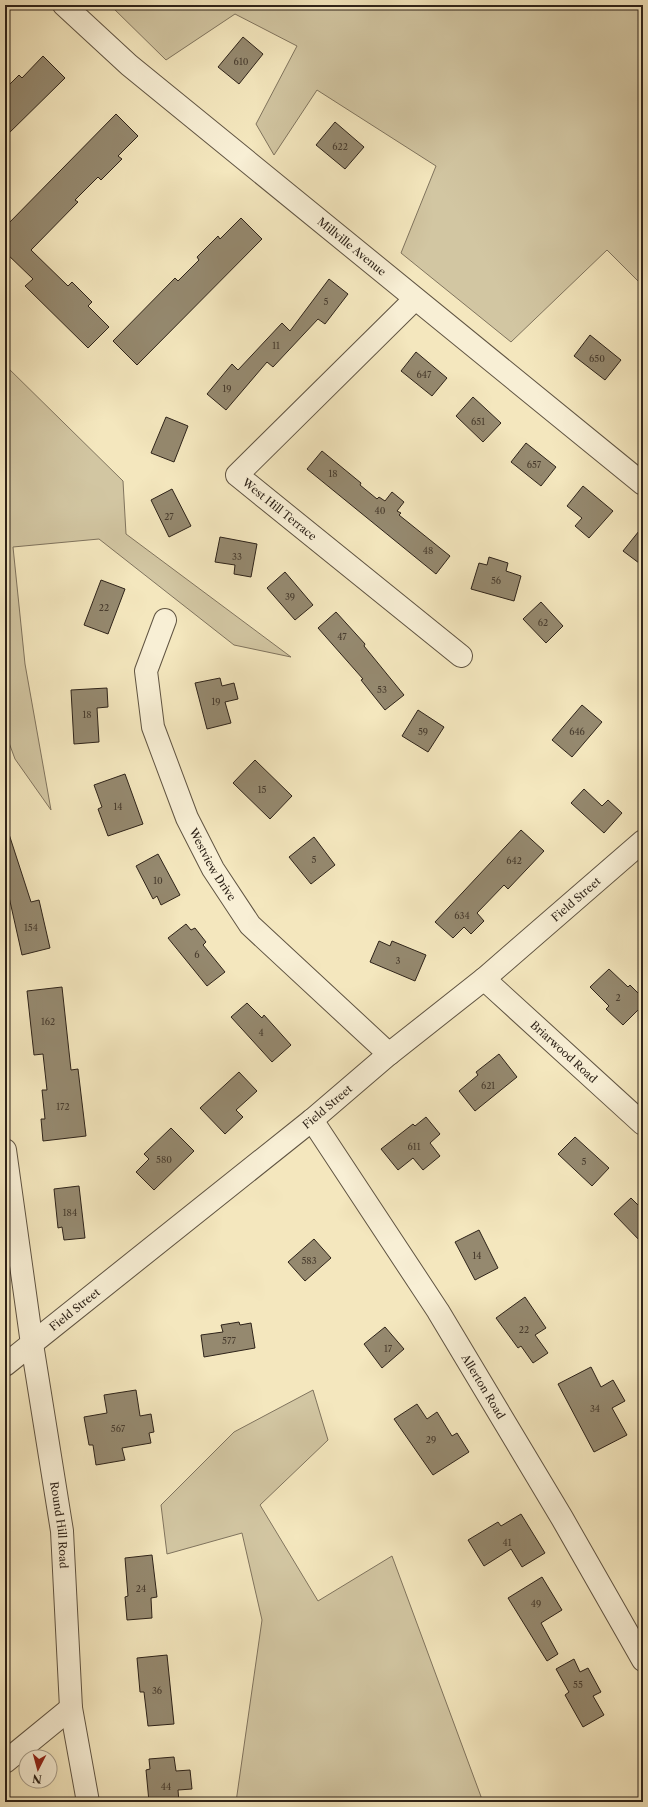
<svg xmlns="http://www.w3.org/2000/svg" width="648" height="1807" viewBox="0 0 648 1807" font-family="'Libre Caslon Text',serif">
  <style>
    .green { fill: #d2c6a2; stroke: #80745e }
    .building { fill: #95896f; stroke: #2e2319 }
    .lines { fill: none; stroke-linecap: round; stroke-linejoin: round }
    .minor-casing { stroke: #605442; stroke-width: 24 }
    .minor { stroke: #f8efd5; stroke-width: 22 }
    .labels { text-anchor: middle; dominant-baseline: central; stroke-width: 3; stroke-linejoin: round; paint-order: stroke }
    .number-label { font-size: 9px; fill: #483c2e }
    .street-label { font-size: 11px; fill: #2e2319; stroke: #f8efd5 }
  </style>
  <rect width="100%" height="100%" fill="#f4e7be"/>
  <filter id="stains"><feTurbulence type="fractalNoise" baseFrequency=".005" numOctaves="4"/><feColorMatrix values="0 0 0 0 .2 0 0 0 0 .09 0 0 0 0 .02 0 0 0 .5 -.17"/></filter>
  <radialGradient id="worn" r=".72"><stop offset=".6" stop-color="#630" stop-opacity="0"/><stop offset="1" stop-color="#630" stop-opacity=".3"/></radialGradient>
  <g class="green">
    <path d="M110 5H643V286L607 250 511 342 401 253 436 166 317 90 274 155 256 124 297 46 235 14 166 60Z"/>
    <path d="M5 365 123 481 126 534 291 657 234 645 99 539 13 547 25 664 51 810 15 759 5 732Z"/>
    <path d="M313 1390 328 1440 260 1505 318 1601 392 1556 483 1802H236L262 1620 242 1533 167 1554 161 1505 234 1432Z"/>
  </g>
  <g class="building">
    <path d="M243 37 263 54 239 84 218 67Z"/>
    <path d="M43 56 65 78 5 137V89L19 75 22 78Z"/>
    <path d="M116 114 138 136 118 156 122 159 101 180 98 177 75 200 78 202 31 250 68 286 72 282 92 302 88 306 109 327 88 348 25 286 33 279 5 252V227Z"/>
    <path d="M335 122 364 147 345 169 316 145Z"/>
    <path d="M241 218 262 239 137 365 113 341 175 278 178 281 199 260 197 257 218 236 220 239Z"/>
    <path d="M329 279 348 294 325 324 318 319 273 367 267 362 226 410 207 394 232 364 238 370 282 323 290 331Z"/>
    <path d="M590 335 621 360 605 380 574 356Z"/>
    <path d="M416 352 447 378 432 396 401 371Z"/>
    <path d="M473 397 501 423 483 442 456 416Z"/>
    <path d="M166 417 188 426 174 462 151 453Z"/>
    <path d="M526 443 556 467 541 486 511 462Z"/>
    <path d="M322 451 361 483 360 485 377 499 379 497 385 501 392 492 404 502 397 511 401 513 399 515 450 556 436 574 307 469Z"/>
    <path d="M583 486 613 511 589 538 575 526 582 518 567 506Z"/>
    <path d="M172 489 191 526 169 537 151 500Z"/>
    <path d="M643 526V566L623 551Z"/>
    <path d="M220 537 257 544 251 577 234 574 235 565 215 562Z"/>
    <path d="M489 557 508 563 506 571 521 576 514 601 471 589 479 563 487 565Z"/>
    <path d="M285 572 313 605 295 620 267 588Z"/>
    <path d="M101 580 125 589 108 634 84 625Z"/>
    <path d="M541 602 563 626 546 643 523 619Z"/>
    <path d="M336 612 365 644 364 646 404 695 385 710 361 680 363 679 318 628Z"/>
    <path d="M220 678 222 686 234 683 238 699 225 702 231 723 207 729 195 683Z"/>
    <path d="M107 688 108 707 97 708 99 742 74 744 71 690Z"/>
    <path d="M582 705 602 722 572 757 552 740Z"/>
    <path d="M418 710 444 727 428 752 402 736Z"/>
    <path d="M255 760 292 796 270 819 233 783Z"/>
    <path d="M125 774 143 824 108 836 98 809 102 807 94 785Z"/>
    <path d="M584 789 602 806 608 800 622 813 604 833 571 803Z"/>
    <path d="M521 830 544 851 508 889 504 885 477 913 484 921 471 934 464 927 453 938 435 922Z"/>
    <path d="M8 831 31 902 39 900 50 948 22 955 5 879V832Z"/>
    <path d="M314 837 335 865 311 884 289 857Z"/>
    <path d="M158 854 180 895 161 905 157 896 153 899 136 866Z"/>
    <path d="M186 924 191 930 195 928 206 942 203 945 225 972 207 986 168 938Z"/>
    <path d="M379 941 390 946 392 941 426 955 415 981 370 962Z"/>
    <path d="M609 969 628 987 630 985 643 998V1005L623 1025 606 1009 609 1006 590 987Z"/>
    <path d="M62 987 71 1070 78 1069 86 1136 43 1141 41 1119H45L42 1090H47L43 1054 34 1055 27 991Z"/>
    <path d="M247 1003 262 1018 264 1015 291 1045 272 1062 231 1017Z"/>
    <path d="M499 1054 517 1077 475 1111 459 1091 478 1075 476 1072Z"/>
    <path d="M239 1072 257 1091 236 1110 243 1117 225 1134 200 1108Z"/>
    <path d="M426 1117 440 1134 430 1143 440 1156 423 1170 413 1158 398 1170 381 1149 413 1124 415 1126Z"/>
    <path d="M171 1128 194 1151 154 1190 136 1172 149 1159 144 1154Z"/>
    <path d="M575 1137 609 1168 592 1186 558 1154Z"/>
    <path d="M79 1186 85 1238 64 1240 62 1227 58 1228 54 1189Z"/>
    <path d="M631 1198 643 1210V1244L614 1214Z"/>
    <path d="M479 1230 498 1268 475 1280 455 1242Z"/>
    <path d="M314 1239 331 1258 305 1281 288 1262Z"/>
    <path d="M525 1297 546 1328 535 1335 548 1353 533 1363 521 1346 518 1348 496 1318Z"/>
    <path d="M239 1322 240 1325 251 1323 255 1348 204 1357 201 1335 223 1332 221 1325Z"/>
    <path d="M385 1327 404 1349 382 1368 364 1344Z"/>
    <path d="M591 1367 601 1387 613 1380 625 1401 612 1408 627 1435 594 1452 558 1384Z"/>
    <path d="M136 1390 140 1416 151 1414 154 1432 149 1433 151 1443 122 1448 125 1460 96 1465 93 1445H89L84 1417 107 1413 104 1395Z"/>
    <path d="M417 1404 427 1419 437 1412 452 1436 457 1433 469 1452 433 1475 394 1419Z"/>
    <path d="M521 1514 545 1553 522 1567 511 1549 484 1566 468 1540 498 1522 501 1526Z"/>
    <path d="M152 1555 157 1597 151 1598 152 1618 127 1620 125 1597 128 1596 125 1558Z"/>
    <path d="M542 1577 562 1610 541 1623 558 1654 547 1661 508 1598Z"/>
    <path d="M167 1655 174 1724 148 1726 144 1692H140L137 1658Z"/>
    <path d="M574 1659 580 1672 588 1668 601 1692 593 1696 604 1715 583 1727 565 1695 569 1692 556 1669Z"/>
    <path d="M174 1757 176 1771 190 1770 192 1789 178 1790 179 1802H149L146 1770 150 1769 149 1759Z"/>
  </g>
  <g class="lines">
    <defs>
      <g id="minor">
        <path id="s1" d="M64 5 129 65 643 484"/>
        <path id="s2" d="M415 299 237 475 461 656"/>
        <path id="s3" d="M165 620 146 671 153 727 187 818 213 869 250 925 389 1054"/>
        <path id="s4" d="M484 979 643 1124"/>
        <path id="s5" d="M312 1120 438 1311 562 1518 643 1660"/>
        <path id="s6" d="M5 1150 32 1344 62 1531 71 1708 88 1802"/>
        <path id="s7" d="M5 1365 312 1120 389 1054 484 979 643 841"/>
        <path d="M5 1762 71 1708"/>
      </g>
    </defs>
    <use href="#minor" class="minor-casing"/>
    <use href="#minor" class="minor"/>
  </g>
  <g class="labels">
    <g class="number-label">
      <text x="241" y="61">610</text>
      <text x="340" y="146">622</text>
      <text x="326" y="301">5</text>
      <text x="276" y="345">11</text>
      <text x="597" y="358">650</text>
      <text x="424" y="374">647</text>
      <text x="227" y="388">19</text>
      <text x="478" y="421">651</text>
      <text x="534" y="464">657</text>
      <text x="333" y="473">18</text>
      <text x="380" y="510">40</text>
      <text x="169" y="516">27</text>
      <text x="428" y="550">48</text>
      <text x="237" y="556">33</text>
      <text x="496" y="580">56</text>
      <text x="290" y="596">39</text>
      <text x="104" y="607">22</text>
      <text x="543" y="622">62</text>
      <text x="342" y="636">47</text>
      <text x="382" y="689">53</text>
      <text x="216" y="701">19</text>
      <text x="87" y="714">18</text>
      <text x="423" y="731">59</text>
      <text x="577" y="731">646</text>
      <text x="262" y="789">15</text>
      <text x="118" y="806">14</text>
      <text x="314" y="859">5</text>
      <text x="514" y="860">642</text>
      <text x="158" y="880">10</text>
      <text x="462" y="915">634</text>
      <text x="31" y="927">154</text>
      <text x="197" y="954">6</text>
      <text x="398" y="960">3</text>
      <text x="618" y="997">2</text>
      <text x="48" y="1021">162</text>
      <text x="261" y="1032">4</text>
      <text x="488" y="1085">621</text>
      <text x="63" y="1106">172</text>
      <text x="414" y="1146">611</text>
      <text x="164" y="1159">580</text>
      <text x="584" y="1161">5</text>
      <text x="70" y="1212">184</text>
      <text x="477" y="1255">14</text>
      <text x="309" y="1260">583</text>
      <text x="524" y="1329">22</text>
      <text x="229" y="1340">577</text>
      <text x="388" y="1348">17</text>
      <text x="595" y="1408">34</text>
      <text x="118" y="1428">567</text>
      <text x="431" y="1439">29</text>
      <text x="507" y="1542">41</text>
      <text x="141" y="1588">24</text>
      <text x="536" y="1603">49</text>
      <text x="578" y="1684">55</text>
      <text x="157" y="1690">36</text>
      <text x="166" y="1786">44</text>
    </g>
    <g class="street-label">
      <text stroke="none"><textPath href="#s1" startOffset="376">Millville Avenue</textPath></text>
      <text stroke="none"><textPath href="#s2" startOffset="305">West Hill Terrace</textPath></text>
      <text stroke="none"><textPath href="#s3" startOffset="261">Westview Drive</textPath></text>
      <text stroke="none"><textPath href="#s7" startOffset="737">Field Street</textPath></text>
      <text stroke="none"><textPath href="#s4" startOffset="108">Briarwood Road</textPath></text>
      <text stroke="none"><textPath href="#s7" startOffset="413">Field Street</textPath></text>
      <text stroke="none"><textPath href="#s7" startOffset="89">Field Street</textPath></text>
      <text stroke="none"><textPath href="#s5" startOffset="317">Allerton Road</textPath></text>
      <text stroke="none"><textPath href="#s6" startOffset="379">Round Hill Road</textPath></text>
    </g>
  </g>
  <rect width="648" height="1807" fill="none" stroke="#f4e7be" stroke-width="20"/>
  <rect x="6" y="6" width="636" height="1795" fill="none" stroke="#2e2319" stroke-width="2"/>
  <rect x="10" y="10" width="628" height="1787" fill="none" stroke="#2e2319"/>
  <g transform="translate(38 1769) rotate(186)"><circle r="19" fill="#f8efd5" stroke="#a79d8a"/>
  <path d="M0-3L7 15L0 10L-7 15Z" fill="#8f2418"/>
  <text y="-6" font-size="11" font-weight="bold" text-anchor="middle" fill="#2e2319">N</text>
  </g>
  <rect width="100%" height="100%" filter="url(#stains)"/>
  <rect width="100%" height="100%" fill="url(#worn)"/>
</svg>
